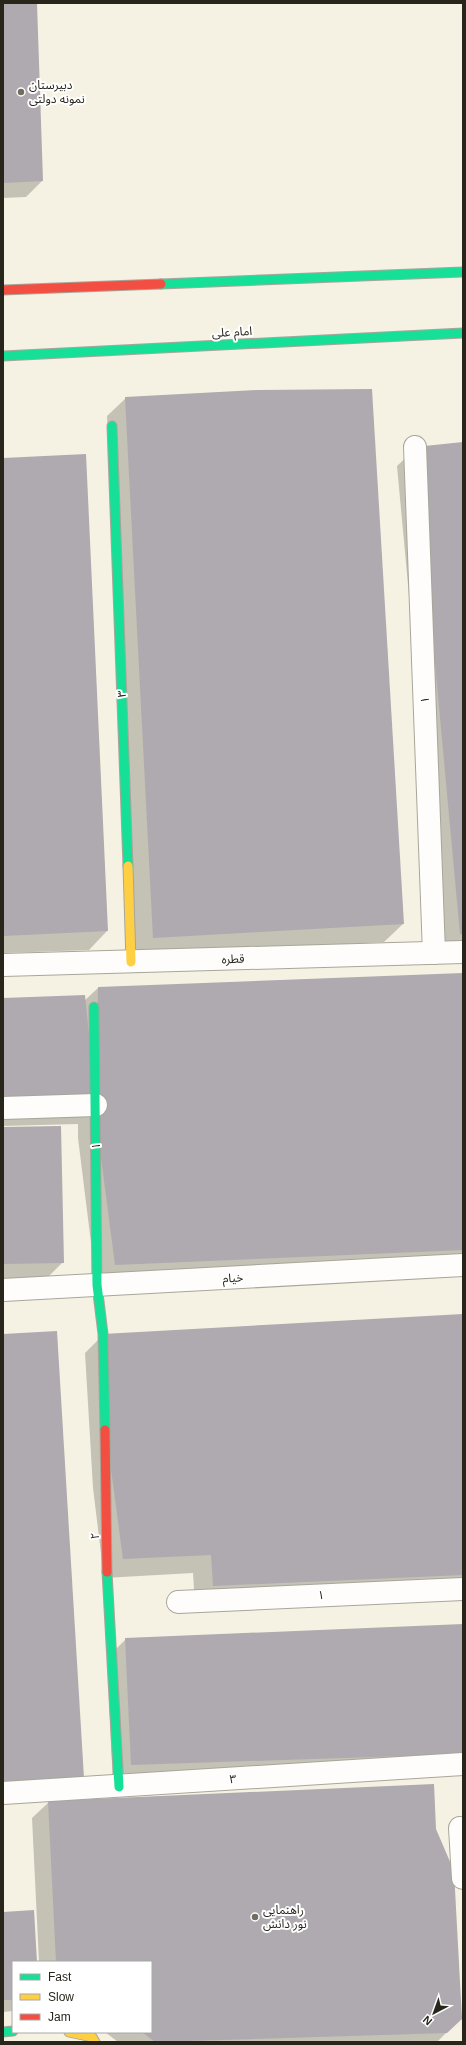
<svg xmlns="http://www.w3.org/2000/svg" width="466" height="2045" viewBox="0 0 466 2045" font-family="Helvetica,'Noto Sans Arabic',sans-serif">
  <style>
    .shadow { fill: #0003 }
    .building { fill: #aeaab0 }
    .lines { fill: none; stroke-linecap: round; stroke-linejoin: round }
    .street-casing { stroke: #a8a69a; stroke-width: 24 }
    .fast-casing { stroke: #a8a69a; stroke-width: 11 }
    .slow-casing { stroke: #a8a69a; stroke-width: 11 }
    .jam-casing { stroke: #a8a69a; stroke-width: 11 }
    .street { stroke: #fefdfb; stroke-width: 22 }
    .fast { stroke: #16e098; stroke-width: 9 }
    .slow { stroke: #ffcf43; stroke-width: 9 }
    .jam { stroke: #f24e42; stroke-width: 9 }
    .poi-dot { fill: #706d61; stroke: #fff; stroke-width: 1.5 }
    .labels { text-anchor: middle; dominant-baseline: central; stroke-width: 4; stroke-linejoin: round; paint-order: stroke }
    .poi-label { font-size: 12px; fill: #28261b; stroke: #fff; text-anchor: start }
    .street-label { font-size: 12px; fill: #28261b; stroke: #fff }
  </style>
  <rect width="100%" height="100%" fill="#f6f2e3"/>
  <g class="shadow">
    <path d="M3 3H36L42 181 26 197 3 198Z"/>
    <path d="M126 398 403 924 384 942 135 956 107 416Z"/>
    <path d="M463 444V951L442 952 397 466 416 448Z"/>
    <path d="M3 459 107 931 89 950 3 953Z"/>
    <path d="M463 974V1268L96 1283 78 1138V1124L3 1126V999L84 1001 98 988Z"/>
    <path d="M3 1128 63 1262 44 1281 3 1282Z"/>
    <path d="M463 1315V1593L195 1605 193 1573 104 1578 93 1488 85 1353 103 1335Z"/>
    <path d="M463 1625V1772L113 1784 107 1658 126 1639Z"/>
    <path d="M49 1802 435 1829 461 2018 437 2042H118L105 2032H151V1962H39L32 1818Z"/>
    <path d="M3 1913 36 1962H13V2011L3 2012Z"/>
  </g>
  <g class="building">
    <path d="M3 3H37L43 181 3 183Z"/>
    <path d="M372 389 404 924 153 938 125 397 257 390Z"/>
    <path d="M463 442V934H460L415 447Z"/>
    <path d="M86 454 108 931 3 936V458Z"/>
    <path d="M463 973V1250L115 1265 96 1119V1105L3 1108V998L85 995 96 1105 98 987Z"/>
    <path d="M61 1126 64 1263 3 1264V1127Z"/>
    <path d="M463 1314V1575L213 1586 211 1555 123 1559 111 1469 103 1334Z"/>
    <path d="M57 1331 84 1778 3 1782V1334Z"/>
    <path d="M463 1624V1754L131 1765 125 1638Z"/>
    <path d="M434 1784 436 1829 454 1871 462 2019 447 2033 155 2042 142 2032H151V1962H56L48 1801Z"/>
    <path d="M34 1910 37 1962H13V2000H3V1912Z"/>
  </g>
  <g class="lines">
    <defs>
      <g id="street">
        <path d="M415 447 434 953"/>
        <path d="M3 965 463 952"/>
        <path d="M3 1108 96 1105"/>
        <path d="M3 1290 463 1265"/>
        <path d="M178 1602 463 1589"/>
        <path d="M3 1793 463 1764"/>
        <path d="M460 1828 463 1878"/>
      </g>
      <g id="fast">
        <path d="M161 284 463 272"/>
        <path d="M3 356 463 333"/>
        <path d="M112 426 128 866"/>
        <path d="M94 1007 97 1285 103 1334 105 1430"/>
        <path d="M107 1572 119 1787"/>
        <path d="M3 2032 13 2031"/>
      </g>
      <g id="slow">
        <path d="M128 866 131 962"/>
        <path d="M69 2032 92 2037 95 2042"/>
      </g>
      <g id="jam">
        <path d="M3 290 161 284"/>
        <path d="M105 1430 107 1572"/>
      </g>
    </defs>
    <use href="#street" class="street-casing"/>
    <use href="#fast" class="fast-casing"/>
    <use href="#slow" class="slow-casing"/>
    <use href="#jam" class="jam-casing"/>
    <use href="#street" class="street"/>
    <use href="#fast" class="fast"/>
    <use href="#slow" class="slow"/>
    <use href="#jam" class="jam"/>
  </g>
  <g class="poi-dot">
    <circle cx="21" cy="92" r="4"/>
    <circle cx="255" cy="1917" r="4"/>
  </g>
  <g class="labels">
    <g class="poi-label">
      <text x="29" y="85">دبیرستان<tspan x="29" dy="14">نمونه دولتی</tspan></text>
      <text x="263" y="1910">راهنمایی<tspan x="263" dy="14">نور دانش</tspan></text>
    </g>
    <g class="street-label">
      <text transform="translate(232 332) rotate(-3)">امام علی</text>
      <text transform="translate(122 694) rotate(-92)">۳</text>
      <text transform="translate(425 700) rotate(-92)">۱</text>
      <text transform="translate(233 959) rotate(-2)">قطره</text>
      <text transform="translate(96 1146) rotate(-90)">۱</text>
      <text transform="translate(233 1278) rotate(-3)">خیام</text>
      <text transform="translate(95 1536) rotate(-91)">۲</text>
      <text transform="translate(321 1595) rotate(-3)">۱</text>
      <text transform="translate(233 1779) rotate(-4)">۳</text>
    </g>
  </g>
  <rect width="466" height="2045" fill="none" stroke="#28261b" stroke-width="8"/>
  <rect x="12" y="1961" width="140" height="72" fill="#ffffff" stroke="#a9a8a4"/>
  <rect x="20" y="1974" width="20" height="6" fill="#16e098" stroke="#a9a8a4"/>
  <text x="48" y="1981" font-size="12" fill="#28261b">Fast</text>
  <rect x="20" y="1994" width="20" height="6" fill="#ffcf43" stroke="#a9a8a4"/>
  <text x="48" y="2001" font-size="12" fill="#28261b">Slow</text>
  <rect x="20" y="2014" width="20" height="6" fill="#f24e42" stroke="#a9a8a4"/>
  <text x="48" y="2021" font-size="12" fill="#28261b">Jam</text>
  <g transform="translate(434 2013) rotate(221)" stroke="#ffffff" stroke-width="3" paint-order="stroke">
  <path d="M0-3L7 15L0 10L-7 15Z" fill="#28261b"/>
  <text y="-6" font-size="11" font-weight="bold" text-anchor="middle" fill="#28261b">N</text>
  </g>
</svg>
